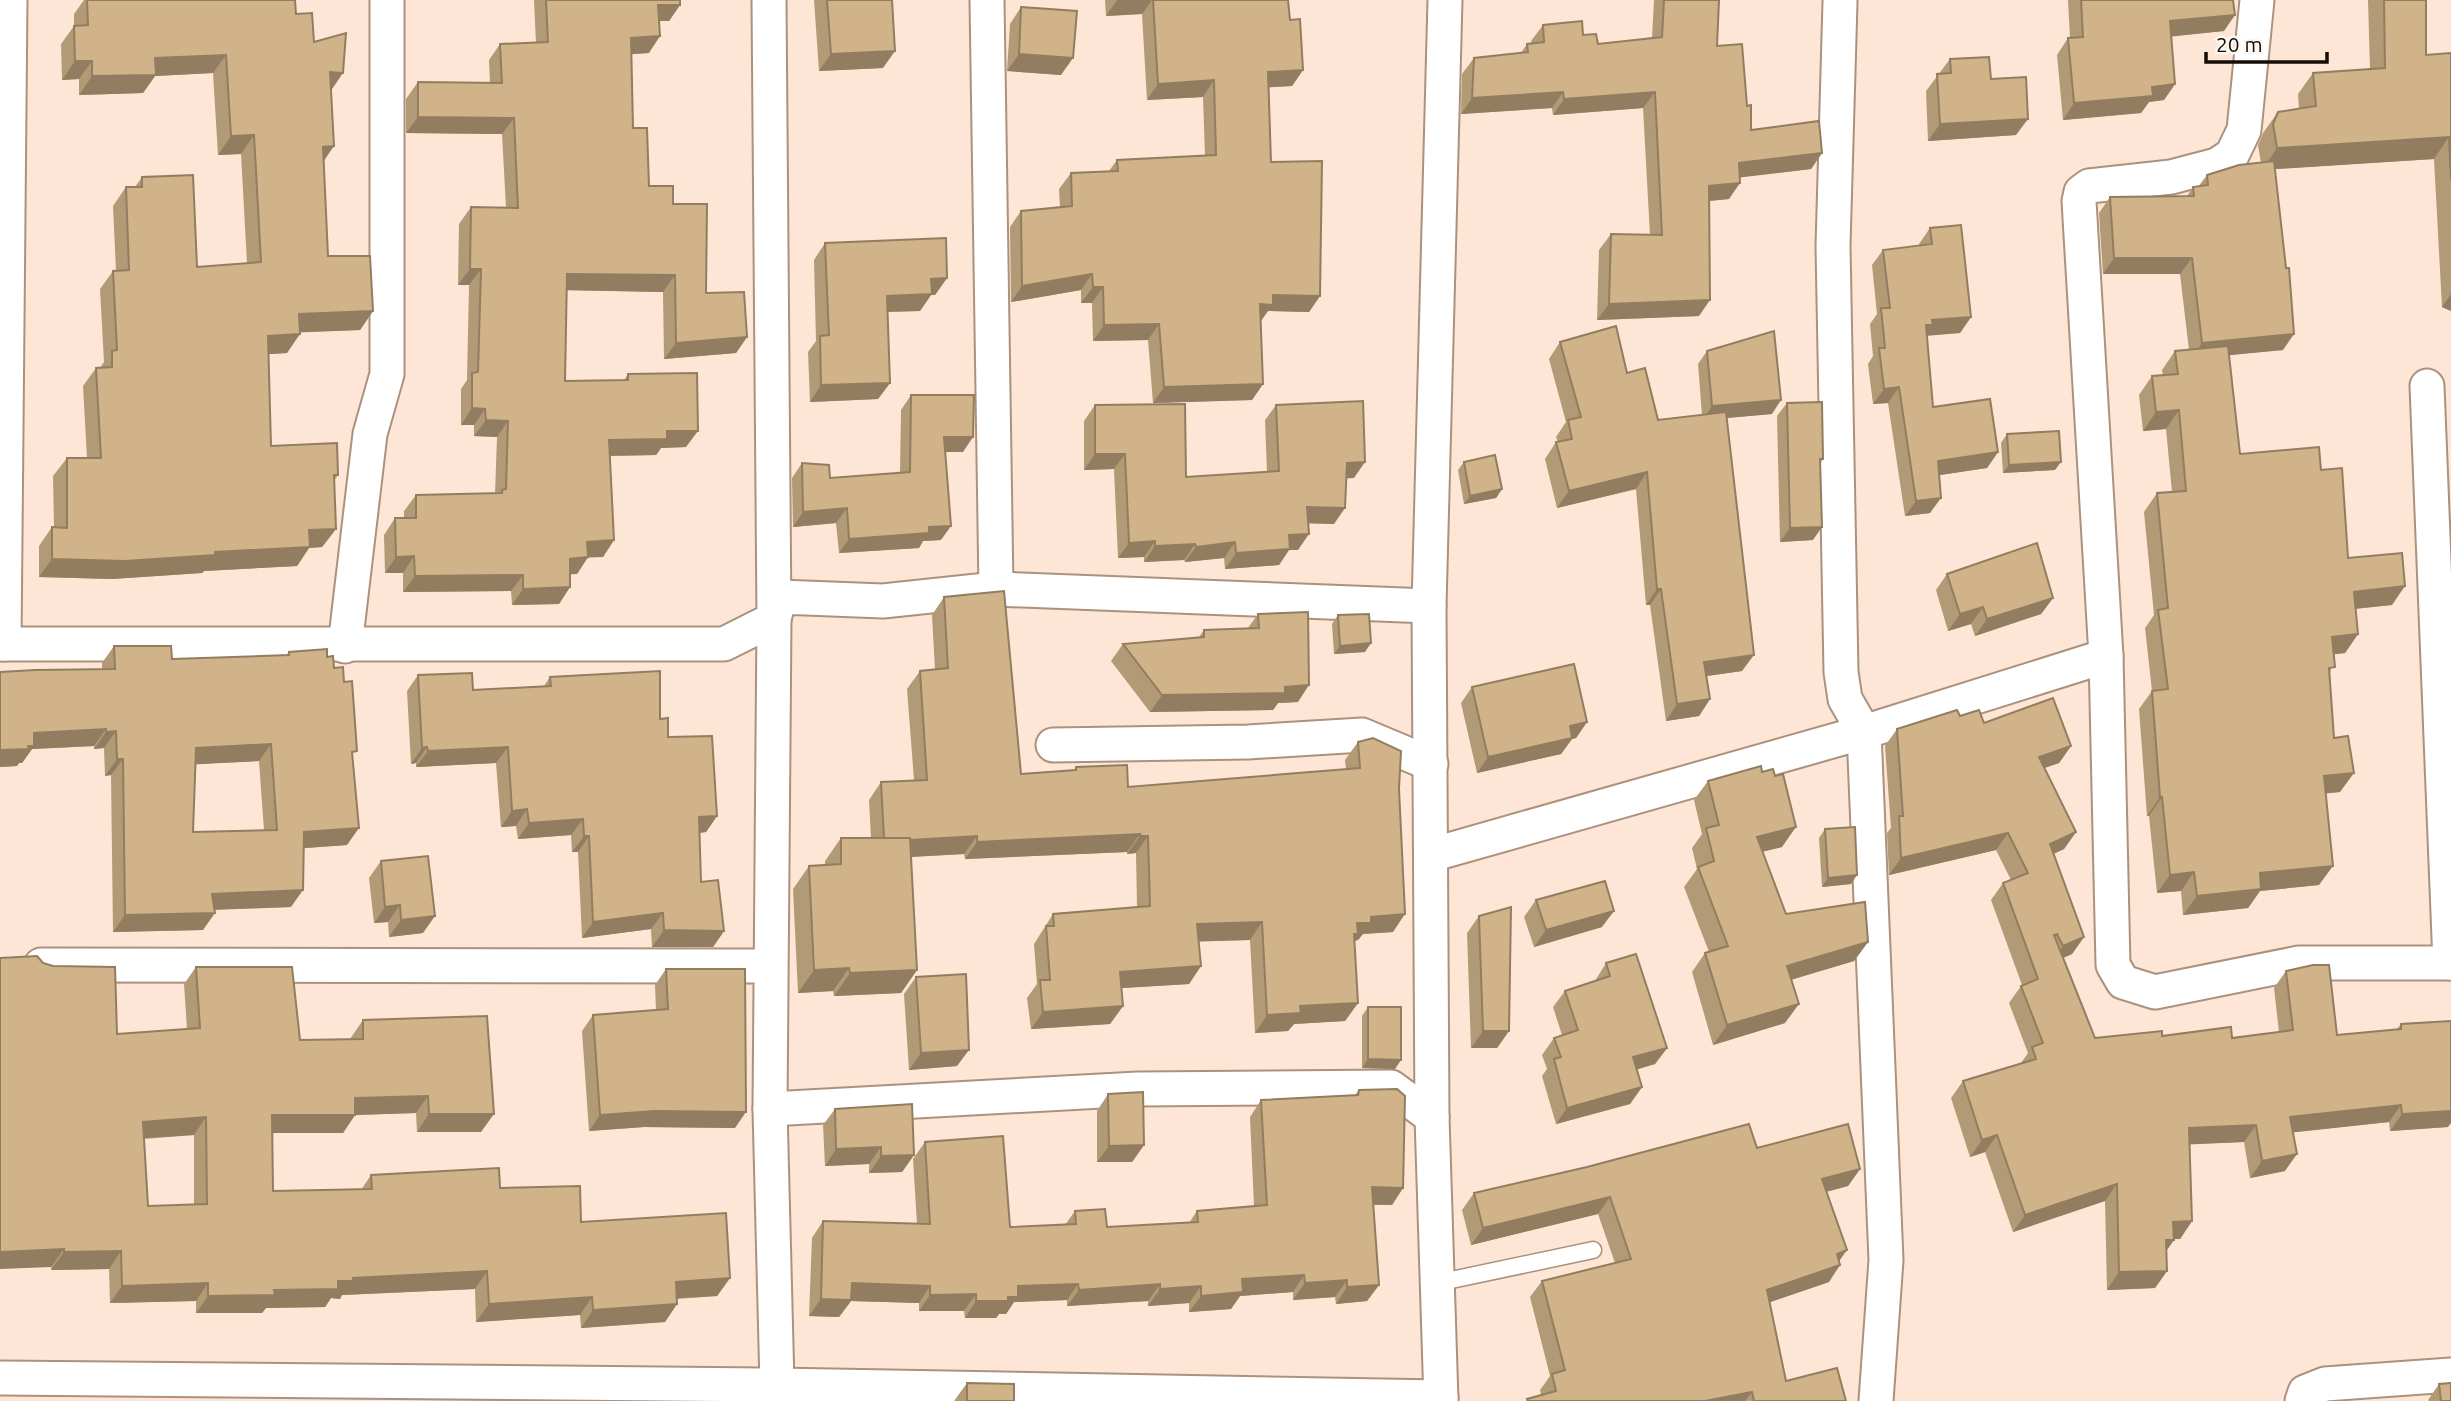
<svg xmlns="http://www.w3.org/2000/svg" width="2451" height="1401" viewBox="0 0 2451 1401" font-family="Ubuntu,sans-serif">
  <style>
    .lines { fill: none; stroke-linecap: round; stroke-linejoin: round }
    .lane-casing { stroke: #ac917d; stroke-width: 19 }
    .street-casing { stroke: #ac917d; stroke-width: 37 }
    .lane { stroke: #fff; stroke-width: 16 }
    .street { stroke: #fff; stroke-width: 33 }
    .wall { fill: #b39a76; fill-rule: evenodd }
    .shaded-wall { fill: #927d60 }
    .building { fill: #d0b389; stroke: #927d60; stroke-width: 2; fill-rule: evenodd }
  </style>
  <rect width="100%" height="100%" fill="#fde6d5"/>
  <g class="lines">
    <defs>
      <path id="lane" d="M1437 1283 1593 1250"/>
      <g id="street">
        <path d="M769 0 774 619 770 1109 777 1385"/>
        <path d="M987 0 996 589"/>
        <path d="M2257 0 2244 130 2232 155 2217 165 2171 177 2089 186 2081 192 2079 201 2106 656 2113 965 2123 982 2155 992 2299 963H2451"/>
        <path d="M1840 2 1833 246 1841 672 1845 699 1864 732 1886 1260 1876 1401"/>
        <path d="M2427 386 2450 963"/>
        <path d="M0 644H724L774 619 780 597 883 601 996 589 1429 606"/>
        <path d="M4 644 10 0"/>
        <path d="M345 646 370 434 387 374V0"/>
        <path d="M1053 745 1248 742 1362 735 1431 764"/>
        <path d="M1431 855 1864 732 2106 656"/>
        <path d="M41 965 770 966"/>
        <path d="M770 1109 1138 1089 1391 1087 1432 1117"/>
        <path d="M0 1378 777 1385 1441 1397"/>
        <path d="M1441 1401 1432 1117 1429 606 1445 0"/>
        <path d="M2302 1401 2305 1392 2325 1384 2451 1375"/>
      </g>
    </defs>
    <use href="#lane" class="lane-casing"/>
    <use href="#street" class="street-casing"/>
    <use href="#lane" class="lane"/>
    <use href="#street" class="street"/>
  </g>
  <g class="wall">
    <path d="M84 0H295L296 14 314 42 331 90 324 161 328 256 373 311 360 330 300 332 287 353 269 354 271 446 338 475 334 481 336 529 322 547 309 548 297 566 204 571 202 573 112 579 39 577V546L52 527H54L53 476 67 458H87L83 386 96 368H100L104 362 100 289 113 271H116L113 206 126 187H135L142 177 197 267 247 263 241 154 218 155 213 73 155 76 143 93 79 95V79L62 80 61 44 74 26V14Z"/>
    <path d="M534 0H680V5L669 21H659L649 53 631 54 633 128 649 186 673 204 706 293 747 337 736 353 664 359 663 292 567 290 565 381 624 380 628 374 686 447 661 448 656 455 610 456 614 540 603 557H588L577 574H570V587L559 604 512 605 511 591 403 592V573H385L384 535 395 518H404V511L416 495 495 494 497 437 474 436V425H461V389L467 380 469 285H458L459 224 471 207 506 208 502 134 406 133V99L418 82 490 83 489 60 500 44 536 43Z"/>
    <path d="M814 0H892L883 68 819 71Z"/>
    <path d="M1105 0H1288L1290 20 1303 70 1292 86 1269 87 1271 162 1320 296 1309 312 1268 311 1260 321 1263 384 1252 400 1153 403 1148 340 1093 341 1092 303H1081V290L1011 302 1010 227 1021 211 1060 207 1059 189 1071 173 1109 171 1117 160 1205 156 1203 97 1147 100 1142 14 1106 16Z"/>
    <path d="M1654 0H1719L1717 46 1747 106 1751 130 1822 153 1811 169 1740 177 1729 199 1709 201 1699 316 1597 320 1599 250 1611 234 1650 235 1643 108 1553 115 1552 108 1461 114 1462 74 1474 58 1521 53 1527 44 1532 43 1531 41 1543 25 1583 35 1598 44 1652 38Z"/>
    <path d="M2068 0H2233L2224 31 2171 36 2175 84 2164 100 2149 102 2141 113 2063 120 2057 55 2068 38H2070Z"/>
    <path d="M2368 0H2426V55L2451 53V311L2442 307 2434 159 2275 169 2283 350 2229 355 2240 454 2321 470 2348 558 2392 605 2355 609 2358 634 2345 653 2334 654 2330 674 2334 738 2340 792 2326 793 2319 885 2260 891 2248 908 2183 915 2181 891 2157 893 2149 816H2147L2139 709 2152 691 2145 628 2154 615 2144 512 2157 493 2172 492 2166 429 2143 431 2139 395 2152 376 2163 375 2162 370 2175 351 2189 350 2180 274H2103L2099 213 2110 197 2187 196 2193 187H2198L2207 175 2261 163 2258 145 2263 133 2278 112 2299 109 2298 94 2313 73 2370 69Z"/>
    <path d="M1021 7 1061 75 1007 71 1010 24Z"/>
    <path d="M1950 59 2016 135 1928 141 1926 91Z"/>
    <path d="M1930 228 1971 317 1960 333 1927 335 1933 407 1998 452 1987 468 1939 475 1930 513 1905 516 1888 403 1873 404 1868 364 1873 356 1870 324 1877 314 1872 265 1883 250 1920 246 1919 244Z"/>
    <path d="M825 243 947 278 935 295H931L920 311 887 312 890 383 878 399 810 402 808 352 816 341 814 260Z"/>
    <path d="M1560 342 1627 373 1658 420 1702 415 1698 364 1707 351 1772 414 1727 418 1742 671 1706 676 1710 699 1699 716 1666 721 1650 605H1646L1636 489 1557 508 1545 459 1556 442H1558L1556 437 1566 422 1549 359Z"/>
    <path d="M911 395 963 452H945L941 540 923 541 919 548 839 553 836 523 793 527 792 478 802 463 830 478 900 473 901 410Z"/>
    <path d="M1787 403 1823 459 1820 464 1813 540 1780 542 1777 416Z"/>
    <path d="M1095 405 1186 477 1267 472 1265 420 1276 405 1354 478H1346L1334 524 1308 523 1298 550H1289L1279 565 1225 569 1224 558 1185 562 1184 560 1144 562V557L1118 558 1114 469 1084 470V421Z"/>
    <path d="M2007 434 2055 470 2003 473 2001 443Z"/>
    <path d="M1464 462 1502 489 1496 498 1464 504 1458 470Z"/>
    <path d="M1947 574 2053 598 2041 614 1975 636 1971 624 1948 631 1936 590Z"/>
    <path d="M944 597 1021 774 1074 770 1076 767 1128 787 1346 769 1345 760 1358 742 1393 932 1363 934 1358 940 1354 941 1358 1003 1345 1021 1294 1024 1288 1031 1255 1033 1250 940 1199 941 1201 966 1189 984 1121 988 1123 1006 1110 1024 1031 1029 1027 998 1037 984 1034 944 1053 914 1137 907 1136 853 1127 854V852L965 859 964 854 911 857 917 970 901 993 834 996 833 991 798 993 793 889 809 866 825 865V861L841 838H871L869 800 881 782 914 780 907 689 920 671 935 670 932 615Z"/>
    <path d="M1258 614 1298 702 1278 703 1273 710 1150 712 1111 661 1123 644 1199 637 1204 630 1248 628Z"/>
    <path d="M1338 615 1365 652 1334 654 1332 624Z"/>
    <path d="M114 646 172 659 286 655 289 652 327 657 334 668 352 758 347 845 304 848 291 907 214 910 203 930 113 932 111 775 105 776 104 748 94 749V746L32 749 22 763H19L17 766 0 767 102 669V663ZM259 761 264 830 193 832 195 764Z"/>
    <path d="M418 675 473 690 544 686 550 677 660 719 668 737 717 816 706 832 699 833 701 882 724 931 713 947H652L651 929 582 938 578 852H572L571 835 518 839 516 826 501 827 496 763 416 767V763L411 764 407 691Z"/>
    <path d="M1472 687 1587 722 1576 738 1572 739 1561 754 1477 773 1461 703Z"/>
    <path d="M1960 716 2071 746 2059 763 2044 768 2076 832 2064 849 2053 854 2084 937 2072 954 2063 958 2095 1038 2162 1036 2232 1038 2279 1032 2274 988 2286 971 2337 1035 2397 1029 2401 1024 2448 1127 2390 1131 2389 1122 2293 1132 2285 1171 2250 1178 2244 1142 2189 1144 2192 1221 2180 1239H2174L2166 1251 2167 1271 2155 1288 2107 1290 2105 1201 2013 1232 1985 1152 1970 1157 1951 1098 1963 1081 2021 1063 2028 1053 2009 1003 2021 986 2022 985 1991 900 2003 883 2011 880 1996 850 1889 875 1887 833 1891 828 1885 746 1897 729Z"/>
    <path d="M1708 781 1782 847 1762 852 1786 914 1868 942 1854 961 1791 980 1785 1023 1713 1045 1692 972 1705 953 1709 952 1684 887 1697 869 1692 848 1702 834 1694 800Z"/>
    <path d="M1825 829 1851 884 1822 887 1819 838Z"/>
    <path d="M381 861 423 933 389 937 388 922 374 923 369 878Z"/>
    <path d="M1536 900 1602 927 1534 947 1524 917Z"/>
    <path d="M1479 916 1509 1031 1497 1048H1471L1467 933Z"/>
    <path d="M1606 963 1667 1048 1655 1064 1637 1069 1642 1087 1630 1104 1556 1124 1542 1076 1547 1069 1542 1055 1554 1038 1562 1035 1553 1007 1565 991 1595 981Z"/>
    <path d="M196 967 300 1040 350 1039 363 1020 481 1132H417L416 1113 355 1115 343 1133H273V1191L361 1190 371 1175 500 1188 581 1222 730 1278 717 1296 677 1299V1304L665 1322 581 1328 580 1315 476 1322 475 1289 342 1295 340 1299 331 1298 325 1307 266 1308 262 1313H196V1301L110 1303 109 1269 51 1270V1267L117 1034 187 1029 184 984ZM194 1135V1205L148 1206 144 1139Z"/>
    <path d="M666 969 735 1128 644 1127 589 1131 582 1031 593 1015 656 1010 655 985Z"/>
    <path d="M916 977 957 1066 909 1070 904 994Z"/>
    <path d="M1368 1007 1395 1069 1362 1068V1016Z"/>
    <path d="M1359 1090 1403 1188 1392 1205H1373L1379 1285 1367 1301 1336 1304 1335 1297 1293 1300V1292L1240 1296 1231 1309 1189 1312V1303L1148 1306V1301L1067 1306V1300L1014 1302 1006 1314H999L996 1318H965L964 1311H919V1303L851 1301 839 1317 809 1316 812 1238 823 1221 917 1224 913 1159 925 1142 1010 1227 1065 1225 1075 1211 1107 1227 1189 1223 1197 1211 1254 1206 1250 1117 1261 1100 1355 1095Z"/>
    <path d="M1108 1094 1144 1145 1132 1162H1097V1111Z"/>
    <path d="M835 1109 914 1155 902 1172 869 1173V1164L825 1166 823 1125Z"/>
    <path d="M1757 1148 1860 1169 1848 1186 1826 1192 1839 1261 1829 1282 1770 1302 1786 1381 1846 1401H1526L1527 1399 1541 1395 1540 1390 1550 1376 1530 1297 1542 1281 1615 1263 1598 1214 1471 1245 1462 1210 1474 1193Z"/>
    <path d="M967 1383 1014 1401H954Z"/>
    <path d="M2439 1384 2451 1401H2429L2428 1400Z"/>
  </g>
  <g class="shaded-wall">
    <path d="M1117 0H1152L1142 14 1106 16Z"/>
    <path d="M658 5H680L669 21H647Z"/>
    <path d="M2235 15 2224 31 2158 38 2170 21Z"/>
    <path d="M660 36 649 53 620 55 631 38Z"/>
    <path d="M895 51 883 68 819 71 831 54Z"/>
    <path d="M1019 54 1073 58 1061 75 1007 71Z"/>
    <path d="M226 55 213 73 155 76 143 93 79 95 92 76 155 58Z"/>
    <path d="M75 61H92L79 79 62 80Z"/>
    <path d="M1303 70 1292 86 1257 88 1268 72Z"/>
    <path d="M330 72 343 73 330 92Z"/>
    <path d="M1214 80 1203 97 1147 100 1158 84Z"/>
    <path d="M2175 84 2164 100 2149 102 2141 113 2063 120 2074 103 2152 87Z"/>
    <path d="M1563 92 1552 108 1461 114 1472 98Z"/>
    <path d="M1655 92 1643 108 1553 115 1564 99Z"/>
    <path d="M418 117 514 118 502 134 406 133Z"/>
    <path d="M2028 119 2016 135 1928 141 1940 124Z"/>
    <path d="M254 135 241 154 218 155 231 136Z"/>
    <path d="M2449 137 2434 159 2262 170 2277 148Z"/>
    <path d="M334 146 321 165 323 147Z"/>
    <path d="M1822 153 1811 169 1727 179 1739 163Z"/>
    <path d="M1740 183 1729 199 1697 202 1709 186Z"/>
    <path d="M2114 258H2192L2180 274H2103Z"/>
    <path d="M470 269H481L469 285H458Z"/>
    <path d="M567 274 675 275 663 292 556 290Z"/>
    <path d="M1092 274 1081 290 1011 302 1022 286Z"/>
    <path d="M947 278 935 295H931L920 311 875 312 887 296 931 279Z"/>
    <path d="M1093 287H1103L1092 303H1081Z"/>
    <path d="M2451 294V311L2442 307Z"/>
    <path d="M1273 295 1320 296 1309 312 1268 311 1261 321 1249 320 1260 304Z"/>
    <path d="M1710 300 1699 316 1597 320 1609 304Z"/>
    <path d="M373 311 360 330 286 333 299 314Z"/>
    <path d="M1971 317 1960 333 1925 336 1926 325 1932 320Z"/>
    <path d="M1159 324 1148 340 1093 341 1104 325Z"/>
    <path d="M300 334 287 353 255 355 268 336Z"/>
    <path d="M2294 334 2283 350 2190 359 2202 343Z"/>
    <path d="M747 337 736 353 664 359 676 343Z"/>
    <path d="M890 383 878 399 810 402 821 385Z"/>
    <path d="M1263 384 1252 400 1153 403 1164 387Z"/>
    <path d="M1899 387 1888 403 1873 404 1884 389Z"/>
    <path d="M1781 400 1772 414 1703 420 1712 406Z"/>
    <path d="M472 408 485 409 474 425H461Z"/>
    <path d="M2179 410 2166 429 2143 431 2156 412Z"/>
    <path d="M486 420 508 421 497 437 474 436Z"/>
    <path d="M667 431H698L686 447 661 448 656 455 598 456 609 440Z"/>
    <path d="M944 437H973L963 452H934Z"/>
    <path d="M1998 452 1987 468 1927 477 1938 461Z"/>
    <path d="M1095 454H1125L1114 469 1084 470Z"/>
    <path d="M1365 462 1354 478 1336 479 1347 463Z"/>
    <path d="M2061 462 2055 470 2003 473 2009 465Z"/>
    <path d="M1647 472 1636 489 1557 508 1569 491Z"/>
    <path d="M1502 489 1496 498 1464 504 1470 496Z"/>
    <path d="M1941 498 1930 513 1905 516 1916 501Z"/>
    <path d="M1307 507 1345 508 1334 524 1296 523Z"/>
    <path d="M847 508 836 523 793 527 803 512Z"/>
    <path d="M951 526 941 540 923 541 919 548 839 553 849 539 929 527Z"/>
    <path d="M1822 527 1813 540 1780 542 1790 528Z"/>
    <path d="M336 529 322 547 309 548 297 566 204 571 202 573 112 579 39 577 52 559 215 552 309 530Z"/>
    <path d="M1309 534 1298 550H1289L1279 565 1225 569 1236 553 1289 535Z"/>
    <path d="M614 540 603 557 576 558 587 542Z"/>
    <path d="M1155 541 1144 557 1118 558 1129 543Z"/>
    <path d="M1235 542 1224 558 1185 562 1196 547Z"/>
    <path d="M1195 544 1184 560 1144 562 1155 546Z"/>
    <path d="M414 556 403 573H385L396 557Z"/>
    <path d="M588 557 577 574 559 575 570 559Z"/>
    <path d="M523 575 511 591 403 592 415 576Z"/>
    <path d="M2405 586 2392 605 2341 610 2354 592Z"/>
    <path d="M570 587 559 604 512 605 523 589Z"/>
    <path d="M1657 589H1661L1650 605H1646Z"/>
    <path d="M2053 598 2041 614 1975 636 1987 619Z"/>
    <path d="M1983 607 1971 624 1948 631 1960 614Z"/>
    <path d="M2358 634 2345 653 2319 656 2332 637Z"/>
    <path d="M1371 643 1365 652 1334 654 1340 646Z"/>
    <path d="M1754 655 1742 671 1693 678 1704 662Z"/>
    <path d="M1309 685 1298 702 1278 703 1273 710 1150 712 1162 695Z"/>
    <path d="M1710 699 1699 716 1666 721 1677 704Z"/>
    <path d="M1587 722 1576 738 1572 739 1561 754 1477 773 1488 757 1570 726Z"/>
    <path d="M106 729 94 746 32 749 22 763H19L17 766 0 767V750L34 733Z"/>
    <path d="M116 731 104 748 94 749 106 732Z"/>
    <path d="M271 744 259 761 184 765 196 748Z"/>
    <path d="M2071 746 2059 763 2027 774 2039 757Z"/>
    <path d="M427 747 416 763 411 764 422 748Z"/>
    <path d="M508 747 496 763 416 767 428 751Z"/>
    <path d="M117 759H123L111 775 105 776Z"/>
    <path d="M2354 773 2340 792 2311 795 2324 776Z"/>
    <path d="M2160 797H2162L2149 816H2147Z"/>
    <path d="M527 809 516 826 501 827 512 811Z"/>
    <path d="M717 816 706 832 688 834 699 817Z"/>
    <path d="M583 819 571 835 518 839 529 823Z"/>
    <path d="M1796 827 1782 847 1743 856 1757 837Z"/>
    <path d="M359 828 347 845 292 849 304 832Z"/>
    <path d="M2076 832 2064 849 2038 861 2050 844Z"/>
    <path d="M2008 833 1996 850 1889 875 1901 858Z"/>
    <path d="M1140 834 1127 852 965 859 977 842Z"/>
    <path d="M584 836H589L578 852H572Z"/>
    <path d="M977 836 964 854 872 859 884 842Z"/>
    <path d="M1140 836H1148L1136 853 1127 854Z"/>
    <path d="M2333 866 2319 885 2260 891 2248 908 2183 915 2197 896 2260 873Z"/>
    <path d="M2194 872 2181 891 2157 893 2170 875Z"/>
    <path d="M1857 875 1851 884 1822 887 1828 878Z"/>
    <path d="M303 890 291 907 200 910 212 894Z"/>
    <path d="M400 905 388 922 374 923 385 907Z"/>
    <path d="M1614 911 1602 927 1534 947 1546 930Z"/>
    <path d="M215 913 203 930 113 932 125 915Z"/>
    <path d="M663 913 651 929 582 938 593 922Z"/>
    <path d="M1405 914 1393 932 1363 934 1358 940 1353 941 1345 952 1357 923 1371 917Z"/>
    <path d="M435 916 423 933 389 937 401 920Z"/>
    <path d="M1262 922 1250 940 1184 942 1197 924Z"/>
    <path d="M664 930 724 931 713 947H652Z"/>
    <path d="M2084 937 2072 954 2051 963 2063 946Z"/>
    <path d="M1868 942 1854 961 1773 985 1787 966Z"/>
    <path d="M1201 966 1189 984 1107 989 1120 972Z"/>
    <path d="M849 968 833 991 798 993 814 970Z"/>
    <path d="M917 970 901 993 834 996 850 973Z"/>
    <path d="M1358 1003 1345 1021 1294 1024 1288 1031 1255 1033 1267 1015 1300 1006Z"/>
    <path d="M1799 1004 1785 1023 1713 1045 1727 1025Z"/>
    <path d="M1123 1006 1110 1024 1031 1029 1043 1012Z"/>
    <path d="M1483 1031H1509L1497 1048H1471Z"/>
    <path d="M1667 1048 1655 1064 1622 1074 1633 1057Z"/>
    <path d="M969 1050 957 1066 909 1070 921 1053Z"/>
    <path d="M1368 1059 1401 1060 1395 1069 1362 1068Z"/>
    <path d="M1642 1087 1630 1104 1556 1124 1567 1108Z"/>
    <path d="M428 1096 416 1113 355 1115 343 1133H260L272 1115 355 1098Z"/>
    <path d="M2401 1105 2389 1122 2278 1134 2290 1117Z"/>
    <path d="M655 1111 746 1112 735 1128 644 1127 589 1131 600 1115Z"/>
    <path d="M2451 1111V1123L2448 1127 2390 1131 2402 1114Z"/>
    <path d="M429 1114H494L481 1132H417Z"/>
    <path d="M206 1117 194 1135 130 1139 143 1122Z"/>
    <path d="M2256 1125 2244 1142 2177 1145 2189 1128Z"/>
    <path d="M1997 1135 1985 1152 1970 1157 1982 1140Z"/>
    <path d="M1144 1145 1132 1162H1097L1109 1146Z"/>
    <path d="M881 1147 869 1164 825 1166 836 1149Z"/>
    <path d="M2297 1154 2285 1171 2250 1178 2262 1161Z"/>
    <path d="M914 1155 902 1172 869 1173 881 1156Z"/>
    <path d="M1860 1169 1848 1186 1810 1196 1822 1179Z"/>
    <path d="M2117 1184 2105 1201 2013 1232 2025 1215Z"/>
    <path d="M1372 1187 1403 1188 1392 1205 1360 1204Z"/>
    <path d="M1610 1197 1598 1214 1471 1245 1483 1228Z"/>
    <path d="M2192 1221 2180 1239H2161L2173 1222Z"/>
    <path d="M2166 1240H2174L2162 1257Z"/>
    <path d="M64 1249 51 1267 0 1269V1252Z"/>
    <path d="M1847 1250 1835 1267 1840 1265 1829 1282 1756 1307 1767 1290Z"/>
    <path d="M121 1251 109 1269 51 1270 64 1252Z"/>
    <path d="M487 1271 475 1289 342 1295 340 1299 331 1298 325 1307 266 1308 262 1313H196L208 1296 274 1290 353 1278Z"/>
    <path d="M2167 1271 2155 1288 2107 1290 2119 1272Z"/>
    <path d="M1304 1275 1293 1292 1240 1296 1231 1309 1189 1312 1201 1296 1242 1279Z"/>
    <path d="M730 1278 717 1296 663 1299 676 1282Z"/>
    <path d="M1347 1280 1335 1297 1293 1300 1305 1283Z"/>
    <path d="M208 1283 196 1301 110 1303 122 1286Z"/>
    <path d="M852 1283 930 1286 919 1303 851 1301 839 1317 809 1316 821 1299Z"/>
    <path d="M1078 1284 1067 1300 1014 1302 1006 1314H999L996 1318H965L976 1301 1018 1286Z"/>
    <path d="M1160 1284 1148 1301 1067 1306 1079 1290Z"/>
    <path d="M1379 1285 1367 1301 1336 1304 1347 1287Z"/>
    <path d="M1201 1286 1189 1303 1148 1306 1160 1289Z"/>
    <path d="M976 1294 964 1311H919L930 1295Z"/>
    <path d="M592 1297 580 1315 476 1322 489 1304Z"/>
    <path d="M677 1304 665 1322 581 1328 593 1310Z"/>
    <path d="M1752 1392 1745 1401H1705Z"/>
  </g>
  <g class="building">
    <path d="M87 0H295L296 14 312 13 314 42 346 33 343 73 330 72 334 146 323 147 328 256H370L373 311 299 314 300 334 268 336 271 446 337 443 338 475H334L336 529 309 530 310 547 215 552V555L125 561 52 559V527L67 528V458H101L96 368 112 367V351L117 350 113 271 129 270 126 187H142V177L193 175 197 267 261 262 254 135 231 136 226 55 155 58 156 75 92 76V61H75L74 26 88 25Z"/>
    <path d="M546 0H680V5H658L660 36 631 38 633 128H647L649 186H673V204H707L706 293 744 292 747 337 676 343 675 275 567 274 565 381 628 380V374L697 373 698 431H667V439L609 440 614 540 587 542 588 557 570 559V587L523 589V575L415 576 414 556 396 557 395 518H416V495L502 493V490L506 489 508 421 486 420 485 409 472 408V373L478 372 481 269H470L471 207 518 208 514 118 418 117V82L502 83 500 44 548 42Z"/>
    <path d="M827 0H892L895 51 831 54Z"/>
    <path d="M1153 0H1288L1290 20 1300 19 1303 70 1268 72 1271 162 1322 161 1320 296 1273 295V305L1260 304 1263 384 1164 387 1159 324 1104 325 1103 287H1093L1092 274 1022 286 1021 211 1072 206 1071 173 1118 171 1117 160 1216 155 1214 80 1158 84Z"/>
    <path d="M1664 0H1719L1717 46 1742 44 1747 106 1751 105V130L1819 121 1822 153 1739 163 1740 183 1709 186 1710 300 1609 304 1611 234 1662 235 1655 92 1564 99 1563 92 1472 98 1474 58 1528 52 1527 44 1544 42 1543 25 1582 21 1583 35 1596 34 1598 44 1662 37Z"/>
    <path d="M2081 0H2233L2235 15 2170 21 2175 84 2152 87 2153 96 2074 103 2068 38 2083 37Z"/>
    <path d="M2384 0H2426V55L2451 53V180L2449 137 2277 148 2273 124 2278 112 2316 106 2313 73 2385 68Z"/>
    <path d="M1021 7 1077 11 1073 58 1019 54Z"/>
    <path d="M1989 57 1991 79 2026 77 2028 119 1940 124 1937 74 1951 73 1950 59Z"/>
    <path d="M2274 161 2286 268H2289L2294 334 2202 343 2192 258H2114L2110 197 2194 196 2193 187 2208 185 2207 175 2239 165Z"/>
    <path d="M1961 225 1971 317 1932 320 1933 325H1926L1933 407 1990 399 1998 452 1938 461 1941 498 1916 501 1899 387 1884 389 1879 348H1885L1881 308H1890L1883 250 1932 244 1930 228Z"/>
    <path d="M946 238 947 278 931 279 932 294 887 296 890 383 821 385 820 336 829 335 825 243Z"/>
    <path d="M1616 326 1627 373 1645 368 1658 420 1726 412 1754 655 1704 662 1710 699 1677 704 1661 589H1657L1647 472 1569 491 1556 442 1572 439 1568 420 1581 417 1560 342Z"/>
    <path d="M1774 331 1781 400 1712 406 1707 351Z"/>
    <path d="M2228 346 2240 454 2319 447 2321 470 2342 468 2348 558 2402 553 2405 586 2354 592 2358 634 2332 637 2335 667 2329 668 2334 738 2348 736 2354 773 2324 776 2333 866 2260 873 2261 889 2197 896 2194 872 2170 875 2162 797H2160L2152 691 2168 689 2158 610 2168 608 2157 493 2186 491 2179 410 2156 412 2152 376 2178 374 2175 351Z"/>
    <path d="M911 395H974L973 437H944L951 526 929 527V533L849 539 847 508 803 512 802 463 829 465 830 478 910 472Z"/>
    <path d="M1363 401 1365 462 1347 463 1345 508 1307 507 1309 534 1289 535 1290 549 1236 553 1235 542 1196 547 1195 544 1155 546V541L1129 543 1125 454H1095V405L1185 404 1186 477 1279 471 1276 405Z"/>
    <path d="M1822 402 1823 459H1820L1822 527 1790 528 1787 403Z"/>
    <path d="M2059 431 2061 462 2009 465 2007 434Z"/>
    <path d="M1495 455 1502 489 1470 496 1464 462Z"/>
    <path d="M2037 543 2053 598 1987 619 1983 607 1960 614 1947 574Z"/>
    <path d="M1004 591 1021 774 1076 770V767L1127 765 1128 787 1360 768 1358 742 1373 738 1401 751 1399 789 1405 914 1371 917V923H1357L1358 934H1354L1358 1003 1300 1006 1301 1013 1267 1015 1262 922 1197 924 1201 966 1120 972 1123 1006 1043 1012 1040 980H1050L1046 926H1054L1053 914 1150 906 1148 836H1140V834L977 842V836L910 840V838H884L881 782 927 780 920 671 948 668 944 597Z"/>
    <path d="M1308 612 1309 685 1285 687V693L1162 695 1123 644 1204 637V630L1259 628 1258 614Z"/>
    <path d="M1369 614 1371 643 1340 646 1338 615Z"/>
    <path d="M114 646H171L172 659 289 655V652L327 649V657L333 656 334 668 343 667 344 682 352 681 357 751 352 752 359 828 304 832 303 890 212 894 215 913 125 915 123 759H117L116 731 106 732V729L34 733V746H28L29 749 0 750V672L35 670 115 669ZM271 744 277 830 193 832 196 748Z"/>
    <path d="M1574 664 1587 722 1570 726 1572 738 1488 757 1472 687Z"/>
    <path d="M660 671V719L668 718V737L712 736 717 816 699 817 701 882 718 880 724 931 664 930 663 913 593 922 589 836H584L583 819 529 823 527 809 512 811 508 747 428 751 427 747 422 748 418 675 472 673 473 690 551 686 550 677Z"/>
    <path d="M2053 698 2071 746 2039 757 2076 832 2050 844 2084 937 2063 946 2057 934 2054 935 2095 1038 2162 1031V1036L2231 1027 2232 1038 2293 1030 2286 971 2313 965H2329L2337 1035 2401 1029V1024L2451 1021V1111L2402 1114 2401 1105 2290 1117 2297 1154 2262 1161 2256 1125 2189 1128 2192 1221 2173 1222 2174 1240H2166L2167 1271 2119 1272 2117 1184 2025 1215 1997 1135 1982 1140 1963 1081 2036 1059 2032 1047 2043 1043 2021 986 2038 979 2003 883 2028 873 2008 833 1901 858 1899 816H1903L1897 729 1957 710 1960 716 1979 710 1984 723Z"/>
    <path d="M1761 766 1762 772 1773 769 1775 776 1783 774 1796 827 1757 837 1786 914 1865 902 1868 942 1787 966 1799 1004 1727 1025 1705 953 1728 946 1698 867 1714 861 1706 828 1719 825 1708 781Z"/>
    <path d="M1855 827 1857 875 1828 878 1825 829Z"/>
    <path d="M841 838H910L917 970 850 973 849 968 814 970 809 866 841 864Z"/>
    <path d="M428 856 435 916 401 920 400 905 385 907 381 861Z"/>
    <path d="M1605 881 1614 911 1546 930 1536 900Z"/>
    <path d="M1511 907 1509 1031H1483L1479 916Z"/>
    <path d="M1636 954 1667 1048 1633 1057 1642 1087 1567 1108 1554 1059 1561 1057 1554 1038 1578 1030 1565 991 1610 976 1606 963Z"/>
    <path d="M37 956 43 963 53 966 115 967 117 1034 200 1028 196 967H292L300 1040 363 1039V1020L487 1016 494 1114H429L428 1096 355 1098V1115H272L273 1191 372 1189 371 1175 499 1168 500 1188 580 1186 581 1222 726 1213 730 1278 676 1282 677 1304 593 1310 592 1297 489 1304 487 1271 353 1278V1281H338V1289L274 1290 275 1295 208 1296V1283L122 1286 121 1251 64 1252V1249L0 1252V958ZM206 1117 207 1204 148 1206 143 1122Z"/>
    <path d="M666 969H745L746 1112 655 1111 600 1115 593 1015 668 1009Z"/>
    <path d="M966 974 969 1050 921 1053 916 977Z"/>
    <path d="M1368 1007H1401V1060L1368 1059Z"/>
    <path d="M1397 1089 1405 1096 1403 1188 1372 1187 1379 1285 1347 1287V1280L1305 1283 1304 1275 1242 1279 1243 1292 1201 1296V1286L1160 1289V1284L1079 1290 1078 1284 1018 1286V1297H1008V1301H976V1294L930 1295V1286L852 1283 851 1300 821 1299 823 1221 930 1224 925 1142 1003 1136 1010 1227 1076 1224 1075 1211 1105 1209 1107 1227 1198 1222 1197 1211 1267 1205 1261 1100 1358 1095 1359 1090Z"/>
    <path d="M1143 1092 1144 1145 1109 1146 1108 1094Z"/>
    <path d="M912 1104 914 1155 881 1156V1147L836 1149 835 1109Z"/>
    <path d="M1749 1124 1757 1148 1848 1124 1860 1169 1822 1179 1847 1250 1837 1254 1840 1265 1767 1290 1786 1381 1837 1368 1846 1401H1754L1752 1392 1705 1401H1528L1527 1399 1556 1391 1552 1374 1565 1370 1542 1281 1631 1259 1610 1197 1483 1228 1474 1193 1587 1167Z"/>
    <path d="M967 1383 1014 1384V1401H967Z"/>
    <path d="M2451 1383V1401H2441L2439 1384Z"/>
  </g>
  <path d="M2206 52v10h121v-10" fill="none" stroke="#160c06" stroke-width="3.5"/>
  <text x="2216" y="52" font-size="21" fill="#160c06" stroke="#fdf7f2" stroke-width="5" paint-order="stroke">20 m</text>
</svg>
